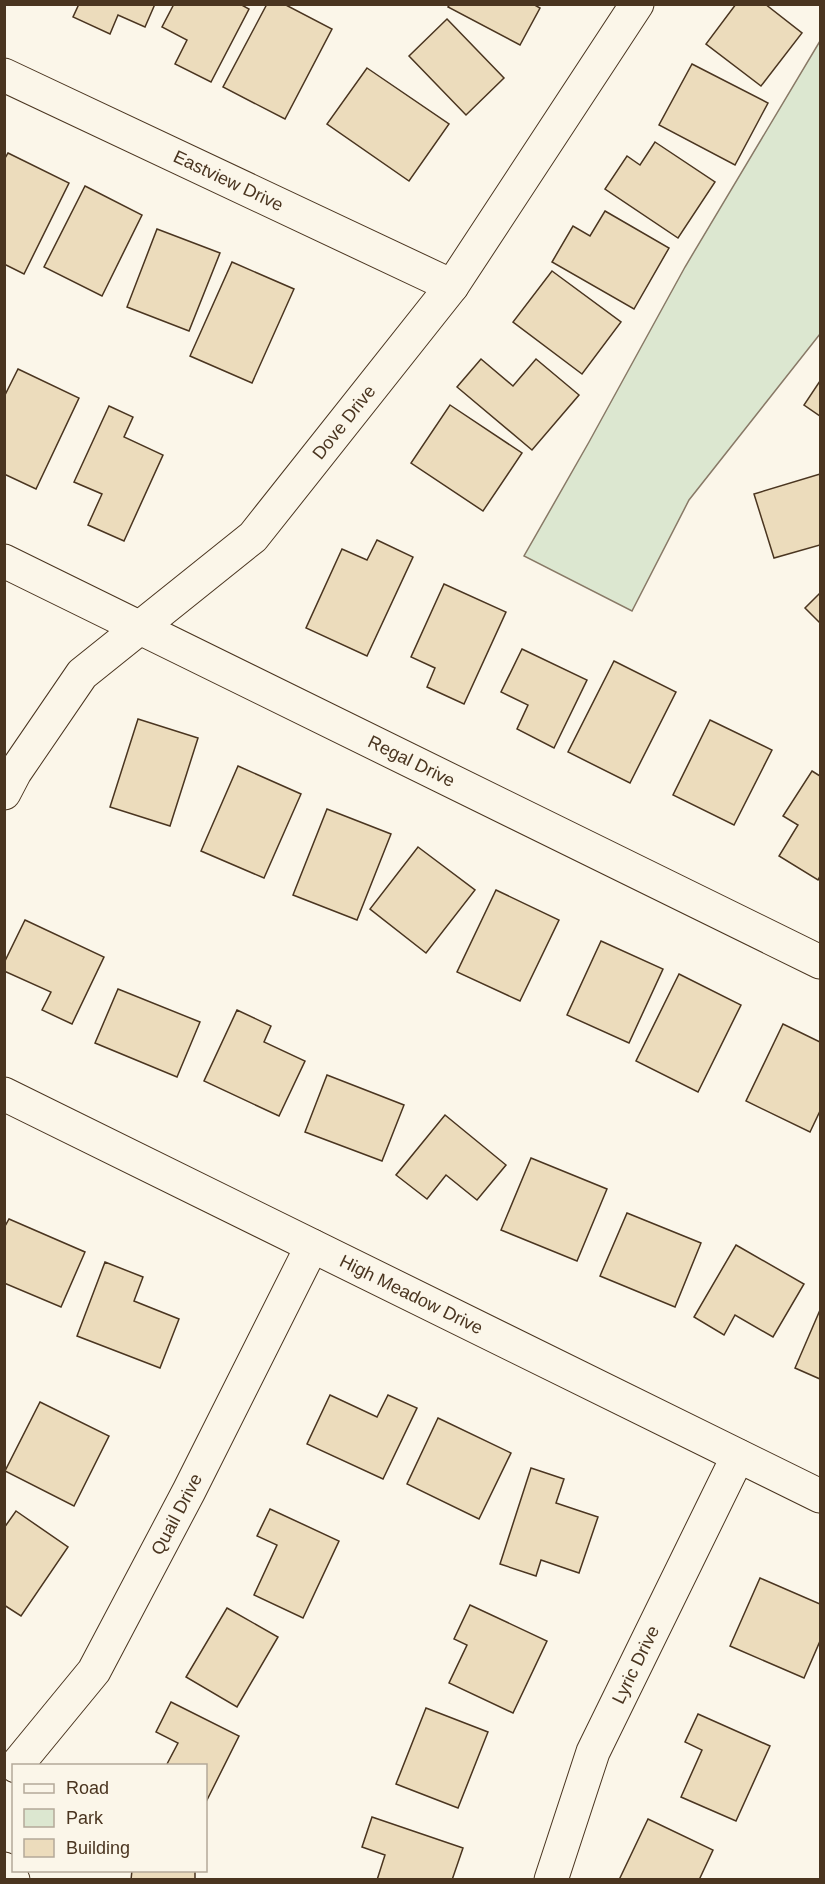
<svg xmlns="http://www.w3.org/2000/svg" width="825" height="1884" viewBox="0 0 825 1884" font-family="Helvetica,sans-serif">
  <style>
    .green { fill: #dce7d0; stroke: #887966; stroke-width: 1.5 }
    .building { fill: #ecdcbc; stroke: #4a3520; stroke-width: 1.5 }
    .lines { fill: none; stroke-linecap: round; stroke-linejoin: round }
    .minor-casing { stroke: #4a3520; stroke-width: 35 }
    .minor { stroke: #fbf6e9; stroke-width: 33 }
    .labels { text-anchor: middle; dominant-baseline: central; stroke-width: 4.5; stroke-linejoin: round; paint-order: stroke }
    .street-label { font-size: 18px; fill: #4a3520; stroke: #fbf6e9 }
  </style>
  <rect width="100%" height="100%" fill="#fbf6e9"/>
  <path class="green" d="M820 41V334L689 500 632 611 524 556 589 442 685 267Z"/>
  <g class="building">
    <path d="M79 4H155L145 27 118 15 110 34 73 17Z"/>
    <path d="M174 4H240L249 9 211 82 175 64 187 40 162 27Z"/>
    <path d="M267 4H284L332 29 285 119 223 87Z"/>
    <path d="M450 4H533L540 8 520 45 448 7Z"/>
    <path d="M736 4H765L802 33 761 86 706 44Z"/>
    <path d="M447 19 504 78 466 115 409 56Z"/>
    <path d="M692 64 768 103 735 165 659 125Z"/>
    <path d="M367 68 449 124 409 181 327 124Z"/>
    <path d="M655 142 715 182 678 238 605 189 627 156 640 165Z"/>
    <path d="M8 153 69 183 24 274 4 264V160Z"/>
    <path d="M85 186 142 215 102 296 44 267Z"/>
    <path d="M605 211 669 248 634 309 552 262 573 226 590 236Z"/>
    <path d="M157 229 220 253 189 331 127 307Z"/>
    <path d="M232 262 294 289 252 383 190 356Z"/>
    <path d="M552 271 621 322 582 374 513 322Z"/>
    <path d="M481 359 513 386 536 359 579 395 532 450 457 387Z"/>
    <path d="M18 369 79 398 36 489 4 474V397Z"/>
    <path d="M820 381V416L804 405Z"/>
    <path d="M450 405 522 453 483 511 411 463Z"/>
    <path d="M109 406 133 417 124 437 163 455 124 541 88 525 102 494 74 482Z"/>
    <path d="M820 474V545L774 558 754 494Z"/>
    <path d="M377 540 413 557 367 656 306 628 342 549 367 560Z"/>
    <path d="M444 584 506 612 464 704 427 687 435 668 411 657Z"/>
    <path d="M820 593V623L805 608Z"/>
    <path d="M522 649 587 680 554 748 517 729 528 705 501 692Z"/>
    <path d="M614 661 676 692 630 783 568 752Z"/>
    <path d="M138 719 198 738 170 826 110 807Z"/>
    <path d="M710 720 772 750 734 825 673 795Z"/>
    <path d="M238 766 301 794 264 878 201 851Z"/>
    <path d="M812 771 820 776V876L818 880 779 856 798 825 783 816Z"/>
    <path d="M327 809 391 834 357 920 293 895Z"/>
    <path d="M418 847 475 890 426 953 370 909Z"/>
    <path d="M496 890 559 920 520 1001 457 972Z"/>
    <path d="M25 920 104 957 72 1024 42 1010 51 992 4 971V963Z"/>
    <path d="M601 941 663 969 629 1043 567 1015Z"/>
    <path d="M679 974 741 1005 698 1092 636 1061Z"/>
    <path d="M118 989 200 1022 177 1077 95 1043Z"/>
    <path d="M237 1010 271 1026 264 1042 305 1061 279 1116 204 1081Z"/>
    <path d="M783 1024 820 1042V1111L810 1132 746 1101Z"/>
    <path d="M327 1075 404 1105 382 1161 305 1132Z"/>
    <path d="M445 1115 506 1165 477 1200 446 1175 427 1199 396 1175Z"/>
    <path d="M531 1158 607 1189 577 1261 501 1230Z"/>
    <path d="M627 1213 701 1243 675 1307 600 1276Z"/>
    <path d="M9 1219 85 1252 61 1307 4 1283V1228Z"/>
    <path d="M736 1245 804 1284 773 1337 735 1315 724 1335 694 1317Z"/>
    <path d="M105 1262 143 1277 134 1301 179 1319 160 1368 77 1336Z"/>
    <path d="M820 1310V1379L795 1368Z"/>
    <path d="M330 1395 377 1417 388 1395 417 1408 383 1479 307 1444Z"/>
    <path d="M40 1402 109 1436 74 1506 5 1471Z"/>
    <path d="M438 1418 511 1453 479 1519 407 1484Z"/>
    <path d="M531 1468 564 1479 556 1503 598 1517 579 1573 541 1560 536 1576 500 1564Z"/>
    <path d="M270 1509 339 1541 303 1618 254 1595 277 1545 257 1536Z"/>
    <path d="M16 1511 68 1547 21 1616 4 1605V1528Z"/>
    <path d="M760 1578 820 1604V1641L804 1678 730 1646Z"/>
    <path d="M470 1605 547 1641 513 1713 449 1683 467 1645 454 1639Z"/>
    <path d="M227 1608 278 1637 237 1707 186 1677Z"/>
    <path d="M171 1702 239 1736 206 1802V1766H166L178 1743 156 1732Z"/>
    <path d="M426 1708 488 1732 458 1808 396 1784Z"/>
    <path d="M698 1714 770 1746 736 1821 681 1797 702 1750 685 1742Z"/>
    <path d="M372 1817 463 1848 452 1880H377L385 1855 362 1847Z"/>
    <path d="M648 1819 713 1850 699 1880H619Z"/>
    <path d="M132 1870H195V1880H131Z"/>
  </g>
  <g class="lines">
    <defs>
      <g id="minor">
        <path id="s1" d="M4 75 452 286"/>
        <path id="s2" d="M4 561 820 962"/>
        <path id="s3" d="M4 793 15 772 82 674 253 537 452 286 637 4"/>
        <path id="s4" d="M4 1094 820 1496"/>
        <path id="s5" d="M16 1766 94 1671 189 1491 312 1246"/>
        <path d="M4 1869 13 1880"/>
        <path id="s6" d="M551 1880 593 1752 738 1456"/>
      </g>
    </defs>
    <use href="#minor" class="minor-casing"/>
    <use href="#minor" class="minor"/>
  </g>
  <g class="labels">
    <g class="street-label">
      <text stroke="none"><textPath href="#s1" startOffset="248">Eastview Drive</textPath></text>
      <text stroke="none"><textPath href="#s3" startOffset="508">Dove Drive</textPath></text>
      <text stroke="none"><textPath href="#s2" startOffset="454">Regal Drive</textPath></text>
      <text stroke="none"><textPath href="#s4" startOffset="454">High Meadow Drive</textPath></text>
      <text stroke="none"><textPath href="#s5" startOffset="300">Quail Drive</textPath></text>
      <text stroke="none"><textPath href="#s6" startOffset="232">Lyric Drive</textPath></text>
    </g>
  </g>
  <rect width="825" height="1884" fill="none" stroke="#4a3520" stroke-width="12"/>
  <rect x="12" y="1764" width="195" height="108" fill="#fbf6e9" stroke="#b4a999" stroke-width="1.5"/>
  <rect x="24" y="1784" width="30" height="9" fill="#fbf6e9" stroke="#b4a999" stroke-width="1.5"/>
  <text x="66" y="1794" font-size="18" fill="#4a3520">Road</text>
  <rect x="24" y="1809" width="30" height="18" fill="#dce7d0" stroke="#b4a999" stroke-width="1.5"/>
  <text x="66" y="1824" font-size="18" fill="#4a3520">Park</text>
  <rect x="24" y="1839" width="30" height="18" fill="#ecdcbc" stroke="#b4a999" stroke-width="1.5"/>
  <text x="66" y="1854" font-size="18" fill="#4a3520">Building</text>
</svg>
